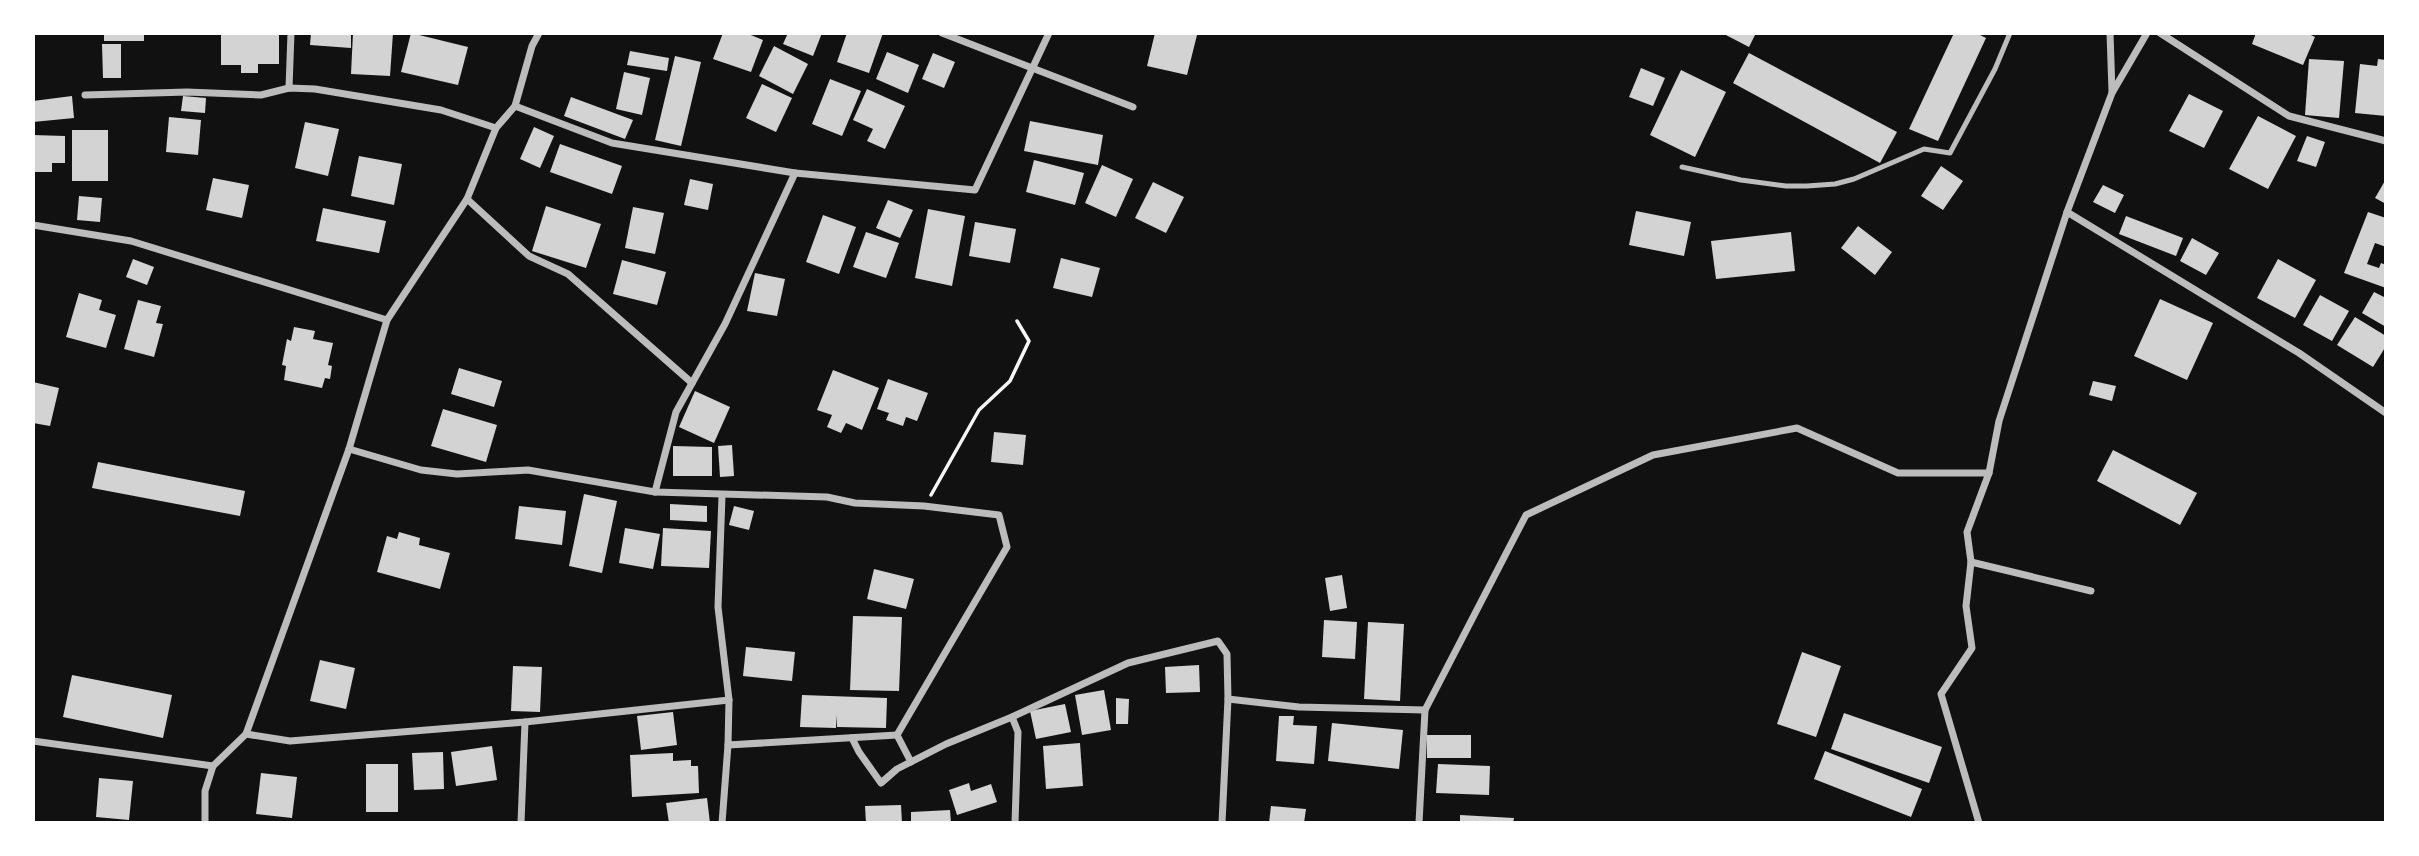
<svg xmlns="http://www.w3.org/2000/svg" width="2419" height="856" viewBox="0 0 2419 856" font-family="Roboto,sans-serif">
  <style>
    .building { fill: #d3d3d3 }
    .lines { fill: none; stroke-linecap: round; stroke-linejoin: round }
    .path { stroke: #f5f5f5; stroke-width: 3.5 }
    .service { stroke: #bcbcbc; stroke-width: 5 }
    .minor { stroke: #bcbcbc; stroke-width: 7 }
  </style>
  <rect width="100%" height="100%" fill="#111"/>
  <g class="building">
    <rect x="104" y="33" width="40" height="8"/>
    <path d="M221 33H279V64H258V73H241V65H221Z"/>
    <path d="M311 33H351V48L310 45Z"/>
    <path d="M353 33H393L390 76 351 74Z"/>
    <path d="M411 33 468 47 458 85 401 72Z"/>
    <path d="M723 33H746L763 40 751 72 713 59Z"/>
    <path d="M788 33H822L813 56 783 44Z"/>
    <path d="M847 33H883L869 73 837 62Z"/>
    <path d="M1155 33 1197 35 1187 75 1147 66Z"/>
    <path d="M1722 33H1756L1749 47Z"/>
    <path d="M1954 33H1976L1986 38 1938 141 1909 129Z"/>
    <path d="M2256 33H2307L2315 37 2303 65 2252 44Z"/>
    <path d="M102 44H121V78H103Z"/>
    <path d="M774 46 808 64 793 94 759 76Z"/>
    <path d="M630 51 669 58 667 71 627 65Z"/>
    <path d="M887 52 919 65 908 93 876 79Z"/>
    <path d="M933 53 955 62 944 88 922 79Z"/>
    <path d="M1749 53 1897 132 1880 163 1733 83Z"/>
    <path d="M675 56 701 62 681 146 655 140Z"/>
    <path d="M2309 59 2344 61 2339 118 2305 115Z"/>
    <path d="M2378 59 2386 60V116L2355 113 2360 64 2377 66Z"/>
    <path d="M1641 68 1665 78 1653 106 1629 97Z"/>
    <path d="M1681 70 1726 92 1695 157 1650 135Z"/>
    <path d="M624 72 650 78 642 115 616 109Z"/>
    <path d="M830 79 861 91 842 136 812 124Z"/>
    <path d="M762 84 792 98 776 132 746 118Z"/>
    <path d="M867 89 905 106 885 149 867 141 873 129 853 120Z"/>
    <path d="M2189 94 2223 111 2204 148 2169 131Z"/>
    <path d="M72 96 74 118 33 122V101Z"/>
    <path d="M183 96 206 98 205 113 181 111Z"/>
    <path d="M571 97 633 120 625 139 564 116Z"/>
    <path d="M2258 116 2296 136 2268 189 2229 169Z"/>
    <path d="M169 117 201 120 198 155 166 152Z"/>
    <path d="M1030 121 1103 135 1098 165 1024 151Z"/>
    <path d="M305 122 339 129 328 176 295 168Z"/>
    <path d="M534 127 554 136 540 168 520 159Z"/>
    <rect x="72" y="130" width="36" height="51"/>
    <path d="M33 135 65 136V163H52V172H34Z"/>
    <path d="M2307 136 2325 142 2316 167 2297 161Z"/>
    <path d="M560 144 622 166 612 194 550 172Z"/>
    <path d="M359 156 402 164 394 205 351 196Z"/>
    <path d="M1034 160 1084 173 1075 205 1026 192Z"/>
    <path d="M1102 165 1133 179 1116 217 1085 203Z"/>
    <path d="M1941 166 1963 181 1943 210 1921 196Z"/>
    <path d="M213 178 249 185 242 218 206 210Z"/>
    <path d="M690 179 713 184 708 210 684 205Z"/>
    <path d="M2386 179V204L2375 198Z"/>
    <path d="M1153 182 1184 197 1166 233 1135 218Z"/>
    <path d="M2103 185 2124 195 2115 213 2093 202Z"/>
    <path d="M79 196 102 198 100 222 77 220Z"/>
    <path d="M888 200 913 210 900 238 876 228Z"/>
    <path d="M546 206 601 224 586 268 532 251Z"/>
    <path d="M633 207 664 213 655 254 625 248Z"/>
    <path d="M323 208 386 221 379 253 316 241Z"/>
    <path d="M928 209 965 216 952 286 915 278Z"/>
    <path d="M1636 211 1691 222 1684 256 1629 245Z"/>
    <path d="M2368 212 2386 218V247L2375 243 2367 264 2379 268 2381 263 2386 265V288L2344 273Z"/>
    <path d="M823 215 856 227 839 274 806 262Z"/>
    <path d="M2126 216 2183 238 2176 256 2119 234Z"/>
    <path d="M975 222 1016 229 1010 263 969 256Z"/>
    <path d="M1858 226 1892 252 1875 275 1841 248Z"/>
    <path d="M866 232 899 243 886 278 853 267Z"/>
    <path d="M1791 232 1795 271 1716 279 1711 241Z"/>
    <path d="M2192 238 2219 253 2206 275 2180 261Z"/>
    <path d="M1061 258 1100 268 1092 297 1053 288Z"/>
    <path d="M133 259 154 267 147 285 126 277Z"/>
    <path d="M2278 259 2316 280 2295 318 2257 298Z"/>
    <path d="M622 260 666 272 657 305 613 294Z"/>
    <path d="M755 273 785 279 777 316 747 311Z"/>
    <path d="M2374 292 2386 298V327L2362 313Z"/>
    <path d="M79 293 102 300 99 310 116 315 106 348 66 337Z"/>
    <path d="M2320 295 2349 311 2332 341 2303 325Z"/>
    <path d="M2160 299 2213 323 2187 380 2134 356Z"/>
    <path d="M138 300 161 306 156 323 163 324 154 357 124 349Z"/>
    <path d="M2355 317 2386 336V346L2373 367 2337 345Z"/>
    <path d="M294 327 315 331 313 339 333 343 328 365 332 366 330 379 325 378 322 388 284 380 286 366 282 365 287 339 291 341Z"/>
    <path d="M459 368 502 381 494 407 451 394Z"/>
    <path d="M833 370 879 388 862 430 846 423 841 433 827 427 832 415 817 410Z"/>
    <path d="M888 379 928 393 917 421 906 417 903 426 886 420 889 413 877 409Z"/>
    <path d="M2093 381 2116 386 2112 401 2089 395Z"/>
    <path d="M33 382 59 388 50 426 33 423Z"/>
    <path d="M695 391 730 407 714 443 679 427Z"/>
    <path d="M443 409 497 425 486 462 431 446Z"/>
    <path d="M994 432 1026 435 1023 465 991 462Z"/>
    <path d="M732 445 734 476 720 477 718 446Z"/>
    <path d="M673 446 712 447V476H673Z"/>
    <path d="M2113 450 2197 493 2180 525 2097 481Z"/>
    <path d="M98 462 245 491 240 516 92 488Z"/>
    <path d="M584 494 617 501 602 573 569 566Z"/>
    <path d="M670 504 707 506V522L670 520Z"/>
    <path d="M519 506 566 511 562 545 515 539Z"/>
    <path d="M734 506 754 511 749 530 729 525Z"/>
    <path d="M625 528 660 534 653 569 619 563Z"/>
    <path d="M663 528 711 531 709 568 661 566Z"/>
    <path d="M399 532 420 538 419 545 450 553 440 589 377 572 387 536 397 539Z"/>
    <path d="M874 569 914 579 906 609 867 599Z"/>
    <path d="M1342 575 1347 608 1330 611 1325 578Z"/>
    <path d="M853 616 902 617 899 691 850 690Z"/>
    <path d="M1324 620 1357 622 1355 659 1322 657Z"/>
    <path d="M1368 622 1404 624 1400 701 1364 699Z"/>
    <path d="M746 647 795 652 792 681 743 676Z"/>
    <path d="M1802 652 1841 666 1816 737 1777 724Z"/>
    <path d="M320 660 355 668 346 709 310 701Z"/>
    <path d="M1199 665 1200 692 1166 693 1165 667Z"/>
    <path d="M513 666 542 667 540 712 511 711Z"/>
    <path d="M72 675 172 695 163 738 63 717Z"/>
    <path d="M1104 690 1111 730 1082 735 1075 695Z"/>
    <path d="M802 695 887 698 886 728 837 727 836 715V728L800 727Z"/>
    <path d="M1116 698 1129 699 1128 724H1116Z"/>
    <path d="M1065 704 1071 732 1036 739 1030 711Z"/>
    <path d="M673 712 677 745 641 750 637 716Z"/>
    <path d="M1844 713 1942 747 1929 783 1831 749Z"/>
    <path d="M1279 716H1294L1293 725 1317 726 1314 764 1276 761Z"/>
    <path d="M1332 723 1403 730 1399 769 1328 761Z"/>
    <rect x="1427" y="735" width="44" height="23"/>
    <path d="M1080 743 1083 786 1046 789 1043 746Z"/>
    <path d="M492 746 497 780 456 786 451 752Z"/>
    <path d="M1825 751 1922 789 1911 817 1814 779Z"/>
    <path d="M443 752 444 789 414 790 412 753Z"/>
    <path d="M673 753V761L691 760V766H698L699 793 632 797 630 755Z"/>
    <rect x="366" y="764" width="32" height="48"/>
    <path d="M1438 764 1490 766 1489 795 1436 793Z"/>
    <path d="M261 773 297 777 292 818 256 814Z"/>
    <path d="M99 778 133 781 129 820 96 817Z"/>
    <path d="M969 783 971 791 991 784 997 802 957 815 949 790Z"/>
    <path d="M707 798 710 823H669L666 803Z"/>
    <path d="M901 805 902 823H866L865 806Z"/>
    <path d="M1271 806 1306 809 1304 823H1269Z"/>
    <path d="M950 810 951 823H911V812Z"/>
    <path d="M1460 815 1514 818 1513 823H1460Z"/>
  </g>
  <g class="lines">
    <path class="path" d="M931 495 979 410 1010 381 1029 341 1017 321"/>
    <path class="service" d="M1682 167 1741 180 1786 186H1807L1835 184 1854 179 1924 149 1950 153 1995 69 2010 33"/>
    <g class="minor">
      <path d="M942 33 1133 107"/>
      <path d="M2110 33 2112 92"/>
      <path d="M2160 33 2289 116 2386 141"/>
      <path d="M289 88 291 33"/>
      <path d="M85 95 187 92 261 95 289 88 315 89 441 110 496 128"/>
      <path d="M515 106 612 143 795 173"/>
      <path d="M467 199 529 256 568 274 692 383"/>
      <path d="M2067 212 2299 353 2386 413"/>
      <path d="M33 225 131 241 387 320"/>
      <path d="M349 449 421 470 457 474 528 470 655 492 827 497 855 503 924 506 999 515 1007 547 897 735 911 762"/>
      <path d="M655 492 676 412 725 324 795 173 975 190 1049 33"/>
      <path d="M722 496 718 607 729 700 728 745 897 735"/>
      <path d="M1971 562 2091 591"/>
      <path d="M1012 717 1018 732 1015 823"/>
      <path d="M246 734 290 741 525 722 729 700"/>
      <path d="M852 738 859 752 881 783 897 769 946 744 1012 717 1128 663 1218 641 1227 654 1228 699 1299 707 1425 710"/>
      <path d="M33 741 213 766"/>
      <path d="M205 823V791L213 766 246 734 349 449 387 320 467 199 496 128 515 106 532 46 539 33"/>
      <path d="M521 823 525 722"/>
      <path d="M722 823 728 745"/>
      <path d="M1222 823 1228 699"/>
      <path d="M1419 823 1425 710 1526 515 1653 455 1797 428 1898 473H1989"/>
      <path d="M1979 823 1941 694 1972 648 1966 606 1971 562 1967 532 1989 473 1999 421 2067 212 2112 93 2147 33"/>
    </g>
  </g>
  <rect width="2419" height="856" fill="none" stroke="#ffffff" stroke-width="70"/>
</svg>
